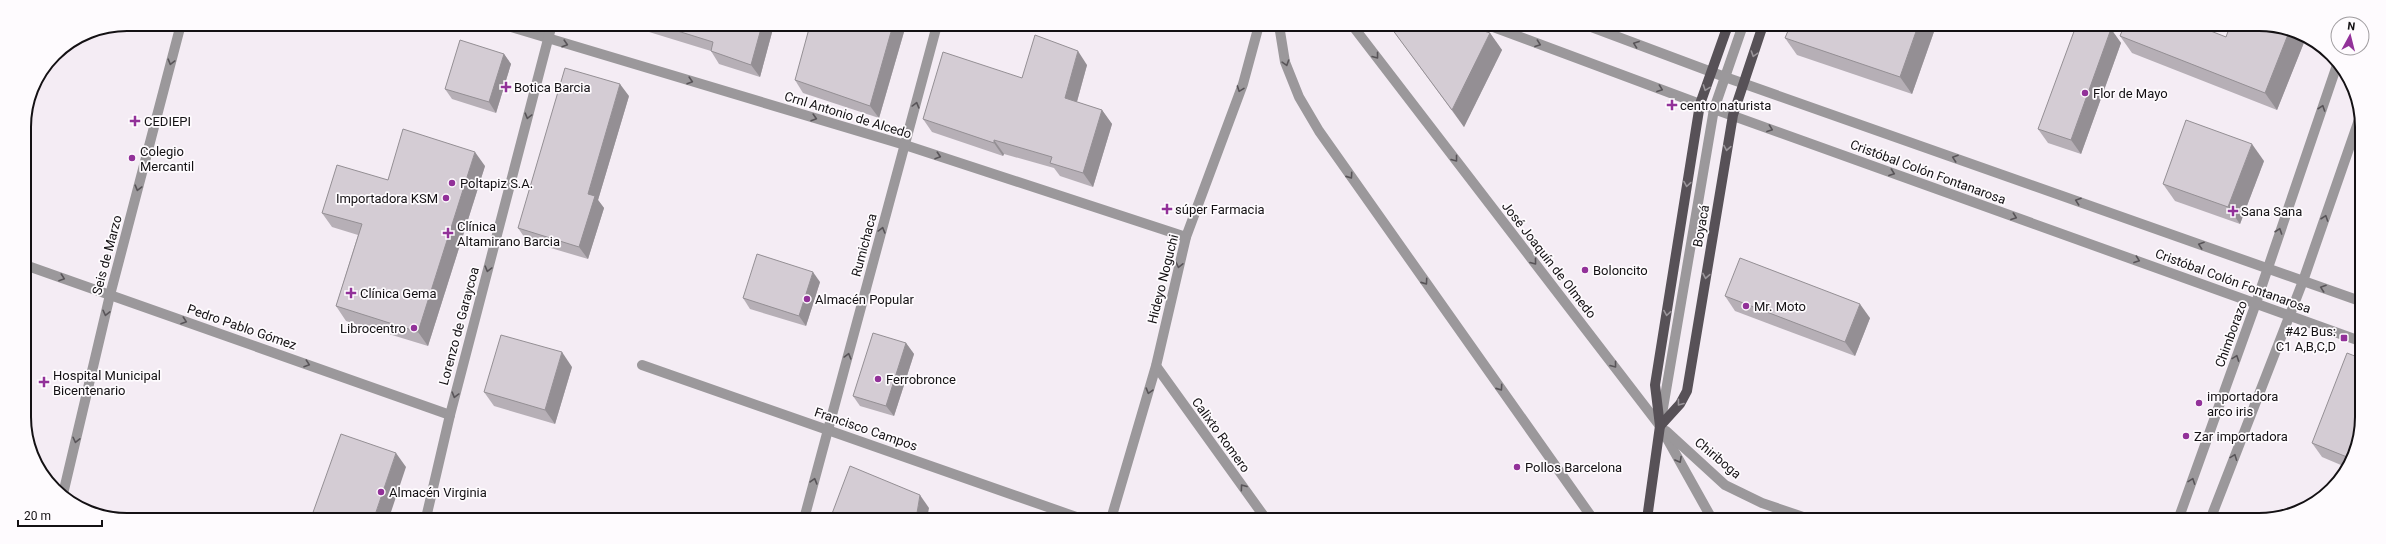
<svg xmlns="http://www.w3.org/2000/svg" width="2386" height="544" viewBox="0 0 2386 544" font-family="Roboto,sans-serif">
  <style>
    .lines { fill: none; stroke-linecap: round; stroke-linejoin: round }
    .service { stroke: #9b989b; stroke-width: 10 }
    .minor { stroke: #9b989b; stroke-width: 10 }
    .tertiary { stroke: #9b989b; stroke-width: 10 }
    .primary { stroke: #575157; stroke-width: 10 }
    .wall { fill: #b6afb6 }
    .shaded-wall { fill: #948f94 }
    .building { fill: #d4ccd4; stroke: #948f94 }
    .oneway { stroke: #585458 }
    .oneway2 { stroke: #9a959a }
    .poi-dot { fill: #923199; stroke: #fefbfe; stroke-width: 1.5 }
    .labels { text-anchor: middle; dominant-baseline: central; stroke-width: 3.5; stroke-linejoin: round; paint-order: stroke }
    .poi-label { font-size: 13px; fill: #141114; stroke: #fefbfe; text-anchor: start }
    .street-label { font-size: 13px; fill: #141114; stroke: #fefbfe }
    .rim { fill: none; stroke: #141114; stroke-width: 2 }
  </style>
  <rect width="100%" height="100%" fill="#f4ecf4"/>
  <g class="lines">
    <path class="service" d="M1661 420 1714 109 1743 25"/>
    <g class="minor">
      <path d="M501 24 905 145 1186 237"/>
      <path d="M1352 25 1660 426 1712 519"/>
      <path d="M25 265 450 415"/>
      <path d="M642 365 1082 519"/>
      <path d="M1156 366 1266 519"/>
      <path d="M1666 431 1725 485 1762 503 1809 519"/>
      <path d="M63 494 110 295 181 24"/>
      <path d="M426 518 450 415 552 24"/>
      <path d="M804 519 937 25"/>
      <path d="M2178 520 2256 303 2337 65"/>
      <path d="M2210 520 2303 281 2360 117"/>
    </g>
    <g class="tertiary">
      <path d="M1279 25 1285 62 1299 97 1319 131 1593 519"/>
      <path d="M1488 25 1700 104 2360 341"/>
      <path d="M1586 25 1725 77 2360 301"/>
      <path d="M1111 519 1156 366 1186 237 1243 84 1259 25"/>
    </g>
    <g class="primary">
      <path d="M1660 426 1680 404 1687 391 1733 115 1763 25"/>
      <path d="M1647 519 1660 426 1655 385 1700 104 1728 25"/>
    </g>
  </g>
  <g class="wall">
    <path d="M623 24 774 25 760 77 719 64 711 51Z"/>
    <path d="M906 25 879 118 803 93 795 80Z"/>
    <path d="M1790 26H1936L1912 94 1797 55 1785 38Z"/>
    <path d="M2279 26 2305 40 2277 110 2132 53 2120 36 2226 37Z"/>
    <path d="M1392 29 1490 33 1502 50 1464 127Z"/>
    <path d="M2111 29 2121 43 2081 154 2048 143 2038 129Z"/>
    <path d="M504 54 511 64 496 113 452 99 445 89Z"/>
    <path d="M1087 65 1077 102 1102 110 1112 124 1093 187 1060 176 1054 168 1004 154 1003 156 932 132 923 119 1022 78Z"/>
    <path d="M629 96 598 200 604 208 588 259 527 241 518 228Z"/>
    <path d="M2264 161 2240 224 2175 201 2163 184Z"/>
    <path d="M485 166 428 346 346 321 336 306 358 235 332 227 322 213 388 180Z"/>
    <path d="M820 282 806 326 750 309 743 298Z"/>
    <path d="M1725 296 1870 318 1855 356 1735 311Z"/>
    <path d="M906 343 914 354 894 416 860 406 853 396Z"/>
    <path d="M572 367 555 424 494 406 484 392Z"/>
    <path d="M2360 437 2348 468 2322 457 2312 443Z"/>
  </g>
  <g class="shaded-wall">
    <path d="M762 25H774L760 77 751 65Z"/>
    <path d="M893 25H906L879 118 870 106Z"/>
    <path d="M1918 26H1936L1912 94 1900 77Z"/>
    <path d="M2111 29 2121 43 2081 154 2071 140Z"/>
    <path d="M2289 32 2305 40 2277 110 2265 93Z"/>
    <path d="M1490 33 1502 50 1464 127 1452 110Z"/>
    <path d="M1078 51 1087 65 1074 112 1065 98Z"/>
    <path d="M504 54 511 64 496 113 489 102Z"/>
    <path d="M620 84 629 96 598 200 604 208 588 259 579 247 588 194Z"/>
    <path d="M1102 110 1112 124 1093 187 1083 173Z"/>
    <path d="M994 140 1004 154 1003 156 994 143Z"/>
    <path d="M2252 144 2264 161 2240 224 2228 207Z"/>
    <path d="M475 152 485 166 428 346 418 332Z"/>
    <path d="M813 272 820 282 806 326 799 316Z"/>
    <path d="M1860 304 1870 318 1855 356 1845 342Z"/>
    <path d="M906 343 914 354 894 416 886 406Z"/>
    <path d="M562 352 572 367 555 424 545 410Z"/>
    <path d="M396 453 406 467 389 518H374Z"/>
    <path d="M920 495 929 508 927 519H916Z"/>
  </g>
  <g class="building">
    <path d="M655 24 762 25 751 65 711 51 713 42Z"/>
    <path d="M810 25H893L870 106 795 80Z"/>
    <path d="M1393 25H1466L1490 33 1452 110 1392 29Z"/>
    <path d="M1790 26H1918L1900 77 1785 38Z"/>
    <path d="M2076 26H2102L2111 29 2071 140 2038 129Z"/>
    <path d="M2124 26H2198L2226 37 2230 26H2279L2289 32 2265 93 2120 36Z"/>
    <path d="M1035 35 1078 51 1065 98 1102 110 1083 173 1050 163 1052 157 994 140V143L923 119 943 52 1022 78Z"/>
    <path d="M460 40 504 54 489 102 445 89Z"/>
    <path d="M565 68 620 84 588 194 595 196 579 247 518 228Z"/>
    <path d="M2186 120 2252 144 2228 207 2163 184Z"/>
    <path d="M403 129 475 152 418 332 336 306 362 224 322 213 337 165 388 180Z"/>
    <path d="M757 254 813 272 799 316 743 298Z"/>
    <path d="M1740 258 1860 304 1845 342 1725 296Z"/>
    <path d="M873 333 906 343 886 406 853 396Z"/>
    <path d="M501 335 562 352 545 410 484 392Z"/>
    <path d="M2347 353 2360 358V437L2352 459 2312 443Z"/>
    <path d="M341 434 396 453 374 518H311Z"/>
    <path d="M850 466 920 495 916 519H830Z"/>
  </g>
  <defs><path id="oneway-chevron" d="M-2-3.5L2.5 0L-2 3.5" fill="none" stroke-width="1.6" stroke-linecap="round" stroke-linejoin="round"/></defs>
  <g class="oneway">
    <use href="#oneway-chevron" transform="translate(565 44) rotate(17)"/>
    <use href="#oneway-chevron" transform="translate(1538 44) rotate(20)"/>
    <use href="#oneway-chevron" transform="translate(1636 44) rotate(-160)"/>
    <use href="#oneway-chevron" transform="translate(1376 56) rotate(52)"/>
    <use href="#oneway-chevron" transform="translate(171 62) rotate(105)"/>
    <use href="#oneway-chevron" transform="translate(1286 63) rotate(73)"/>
    <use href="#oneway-chevron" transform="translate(690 81) rotate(17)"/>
    <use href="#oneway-chevron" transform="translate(1240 89) rotate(110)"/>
    <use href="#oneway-chevron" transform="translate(1660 89) rotate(20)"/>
    <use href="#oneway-chevron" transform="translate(916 105) rotate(-75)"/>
    <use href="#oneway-chevron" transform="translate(2322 108) rotate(-71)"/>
    <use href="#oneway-chevron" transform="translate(528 116) rotate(105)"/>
    <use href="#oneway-chevron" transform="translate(814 118) rotate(17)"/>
    <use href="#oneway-chevron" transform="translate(1770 129) rotate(20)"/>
    <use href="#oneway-chevron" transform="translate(938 156) rotate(18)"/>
    <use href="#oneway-chevron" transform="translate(1955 158) rotate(-161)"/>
    <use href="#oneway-chevron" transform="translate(1455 159) rotate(52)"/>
    <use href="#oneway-chevron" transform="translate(1892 173) rotate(20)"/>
    <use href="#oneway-chevron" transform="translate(1350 176) rotate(55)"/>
    <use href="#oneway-chevron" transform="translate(138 188) rotate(105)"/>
    <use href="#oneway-chevron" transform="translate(2078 201) rotate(-161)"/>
    <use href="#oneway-chevron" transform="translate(2014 217) rotate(20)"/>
    <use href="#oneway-chevron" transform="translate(2325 218) rotate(-71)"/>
    <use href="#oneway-chevron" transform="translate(882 230) rotate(-75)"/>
    <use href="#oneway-chevron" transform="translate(2279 231) rotate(-71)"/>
    <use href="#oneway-chevron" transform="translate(2201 245) rotate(-161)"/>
    <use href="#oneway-chevron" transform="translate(2137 260) rotate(20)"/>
    <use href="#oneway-chevron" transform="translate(1534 262) rotate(52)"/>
    <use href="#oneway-chevron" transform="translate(1179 265) rotate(103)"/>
    <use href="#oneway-chevron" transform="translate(488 269) rotate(105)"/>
    <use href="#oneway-chevron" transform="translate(62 278) rotate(19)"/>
    <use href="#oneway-chevron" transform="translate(1425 282) rotate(55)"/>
    <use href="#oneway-chevron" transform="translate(2323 288) rotate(-161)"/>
    <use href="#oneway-chevron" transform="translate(106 313) rotate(103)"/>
    <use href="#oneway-chevron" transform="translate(184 321) rotate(19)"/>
    <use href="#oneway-chevron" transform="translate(848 356) rotate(-75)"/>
    <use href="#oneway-chevron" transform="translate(2236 358) rotate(-70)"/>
    <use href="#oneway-chevron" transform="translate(307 364) rotate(19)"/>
    <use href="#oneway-chevron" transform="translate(1614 365) rotate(52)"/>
    <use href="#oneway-chevron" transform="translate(1500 388) rotate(55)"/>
    <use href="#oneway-chevron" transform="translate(1149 391) rotate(106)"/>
    <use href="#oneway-chevron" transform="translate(455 395) rotate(105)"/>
    <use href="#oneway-chevron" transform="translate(76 440) rotate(103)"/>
    <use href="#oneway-chevron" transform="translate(2234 457) rotate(-69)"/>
    <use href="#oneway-chevron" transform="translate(1679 460) rotate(61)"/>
    <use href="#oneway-chevron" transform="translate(814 481) rotate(-74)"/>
    <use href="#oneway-chevron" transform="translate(2192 481) rotate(-70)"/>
    <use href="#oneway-chevron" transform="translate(1243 487) rotate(-126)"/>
  </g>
  <g class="oneway2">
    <use href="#oneway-chevron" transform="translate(1754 54) rotate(108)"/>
    <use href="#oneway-chevron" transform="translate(1706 88) rotate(110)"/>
    <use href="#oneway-chevron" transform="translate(1727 148) rotate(100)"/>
    <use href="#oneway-chevron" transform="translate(1687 184) rotate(99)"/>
    <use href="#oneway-chevron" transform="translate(1706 276) rotate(100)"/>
    <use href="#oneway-chevron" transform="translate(1667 313) rotate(99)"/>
    <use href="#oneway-chevron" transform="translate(1680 403) rotate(127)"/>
  </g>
  <g class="poi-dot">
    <path d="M504 81h4v4h4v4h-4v4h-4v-4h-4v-4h4z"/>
    <circle cx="2085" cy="93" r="4"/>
    <path d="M1670 99h4v4h4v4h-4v4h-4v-4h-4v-4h4z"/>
    <path d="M133 115h4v4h4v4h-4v4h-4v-4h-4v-4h4z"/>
    <circle cx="132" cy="158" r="4"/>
    <circle cx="452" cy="183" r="4"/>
    <circle cx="446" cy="198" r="4"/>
    <path d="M1165 203h4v4h4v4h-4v4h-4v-4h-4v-4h4z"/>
    <path d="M2231 205h4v4h4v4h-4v4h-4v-4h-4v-4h4z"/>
    <path d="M446 227h4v4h4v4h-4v4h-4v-4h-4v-4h4z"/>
    <circle cx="1585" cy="270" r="4"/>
    <path d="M349 287h4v4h4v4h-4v4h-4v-4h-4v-4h4z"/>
    <circle cx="807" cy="299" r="4"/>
    <circle cx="1746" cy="306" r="4"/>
    <circle cx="414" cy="328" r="4"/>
    <rect x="2340" y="334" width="8" height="8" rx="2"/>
    <circle cx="878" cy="379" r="4"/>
    <path d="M42 376h4v4h4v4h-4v4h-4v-4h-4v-4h4z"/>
    <circle cx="2199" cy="403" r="4"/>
    <circle cx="2186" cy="436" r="4"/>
    <circle cx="1517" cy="467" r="4"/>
    <circle cx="381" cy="492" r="4"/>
  </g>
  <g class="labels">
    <g class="poi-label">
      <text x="514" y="87">Botica Barcia</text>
      <text x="2093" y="93">Flor de Mayo</text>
      <text x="1680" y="105">centro naturista</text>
      <text x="144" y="121">CEDIEPI</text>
      <text x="140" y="151">Colegio<tspan x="140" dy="15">Mercantil</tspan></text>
      <text x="460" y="183">Poltapiz S.A.</text>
      <text x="438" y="198" text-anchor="end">Importadora KSM</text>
      <text x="1175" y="209">súper Farmacia</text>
      <text x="2241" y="211">Sana Sana</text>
      <text x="457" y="226">Clínica<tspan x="457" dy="15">Altamirano Barcia</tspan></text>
      <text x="1593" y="270">Boloncito</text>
      <text x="360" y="293">Clínica Gema</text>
      <text x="815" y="299">Almacén Popular</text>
      <text x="1754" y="306">Mr. Moto</text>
      <text x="406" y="328" text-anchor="end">Librocentro</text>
      <text x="2336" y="331" text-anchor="end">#42 Bus:<tspan x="2336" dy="15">C1 A,B,C,D</tspan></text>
      <text x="53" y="375">Hospital Municipal<tspan x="53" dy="15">Bicentenario</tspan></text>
      <text x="886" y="379">Ferrobronce</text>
      <text x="2207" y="396">importadora<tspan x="2207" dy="15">arco iris</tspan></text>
      <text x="2194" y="436">Zar importadora</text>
      <text x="1525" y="467">Pollos Barcelona</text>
      <text x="389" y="492">Almacén Virginia</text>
    </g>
    <g class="street-label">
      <text transform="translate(848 115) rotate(17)">Crnl Antonio de Alcedo</text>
      <text transform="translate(1928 172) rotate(20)">Cristóbal Colón Fontanarosa</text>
      <text transform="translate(1701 226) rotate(-80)">Boyacá</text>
      <text transform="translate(864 245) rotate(-75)">Rumichaca</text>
      <text transform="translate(107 255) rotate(-75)">Seis de Marzo</text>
      <text transform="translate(1549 260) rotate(52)">José Joaquín de Olmedo</text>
      <text transform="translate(1163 279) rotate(-76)">Hideyo Noguchi</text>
      <text transform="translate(2233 281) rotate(20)">Cristóbal Colón Fontanarosa</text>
      <text transform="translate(459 326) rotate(-75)">Lorenzo de Garaycoa</text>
      <text transform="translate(242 327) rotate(19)">Pedro Pablo Gómez</text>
      <text transform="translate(2231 334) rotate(-70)">Chimborazo</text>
      <text transform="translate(866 429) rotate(19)">Francisco Campos</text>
      <text transform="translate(1221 435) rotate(54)">Calixto Romero</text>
      <text transform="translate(1718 458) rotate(40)">Chiriboga</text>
    </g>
  </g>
  <path d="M0 0H2386V544H0ZM127 31H2259A96 96 0 0 1 2355 127V417A96 96 0 0 1 2259 513H127A96 96 0 0 1 31 417V127A96 96 0 0 1 127 31Z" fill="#fefbfe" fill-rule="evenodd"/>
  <path class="rim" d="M127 31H2259A96 96 0 0 1 2355 127V417A96 96 0 0 1 2259 513H127A96 96 0 0 1 31 417V127A96 96 0 0 1 127 31Z"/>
  <g transform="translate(2350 36) rotate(7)"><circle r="19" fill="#fefbfe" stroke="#a09da0"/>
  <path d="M0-3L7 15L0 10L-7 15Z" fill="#923199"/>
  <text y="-6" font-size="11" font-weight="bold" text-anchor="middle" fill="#141114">N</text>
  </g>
  <path d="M18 520v6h84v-6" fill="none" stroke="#141114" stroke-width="2"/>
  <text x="24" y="520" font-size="12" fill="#141114" stroke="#fefbfe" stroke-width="3" paint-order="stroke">20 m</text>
</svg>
